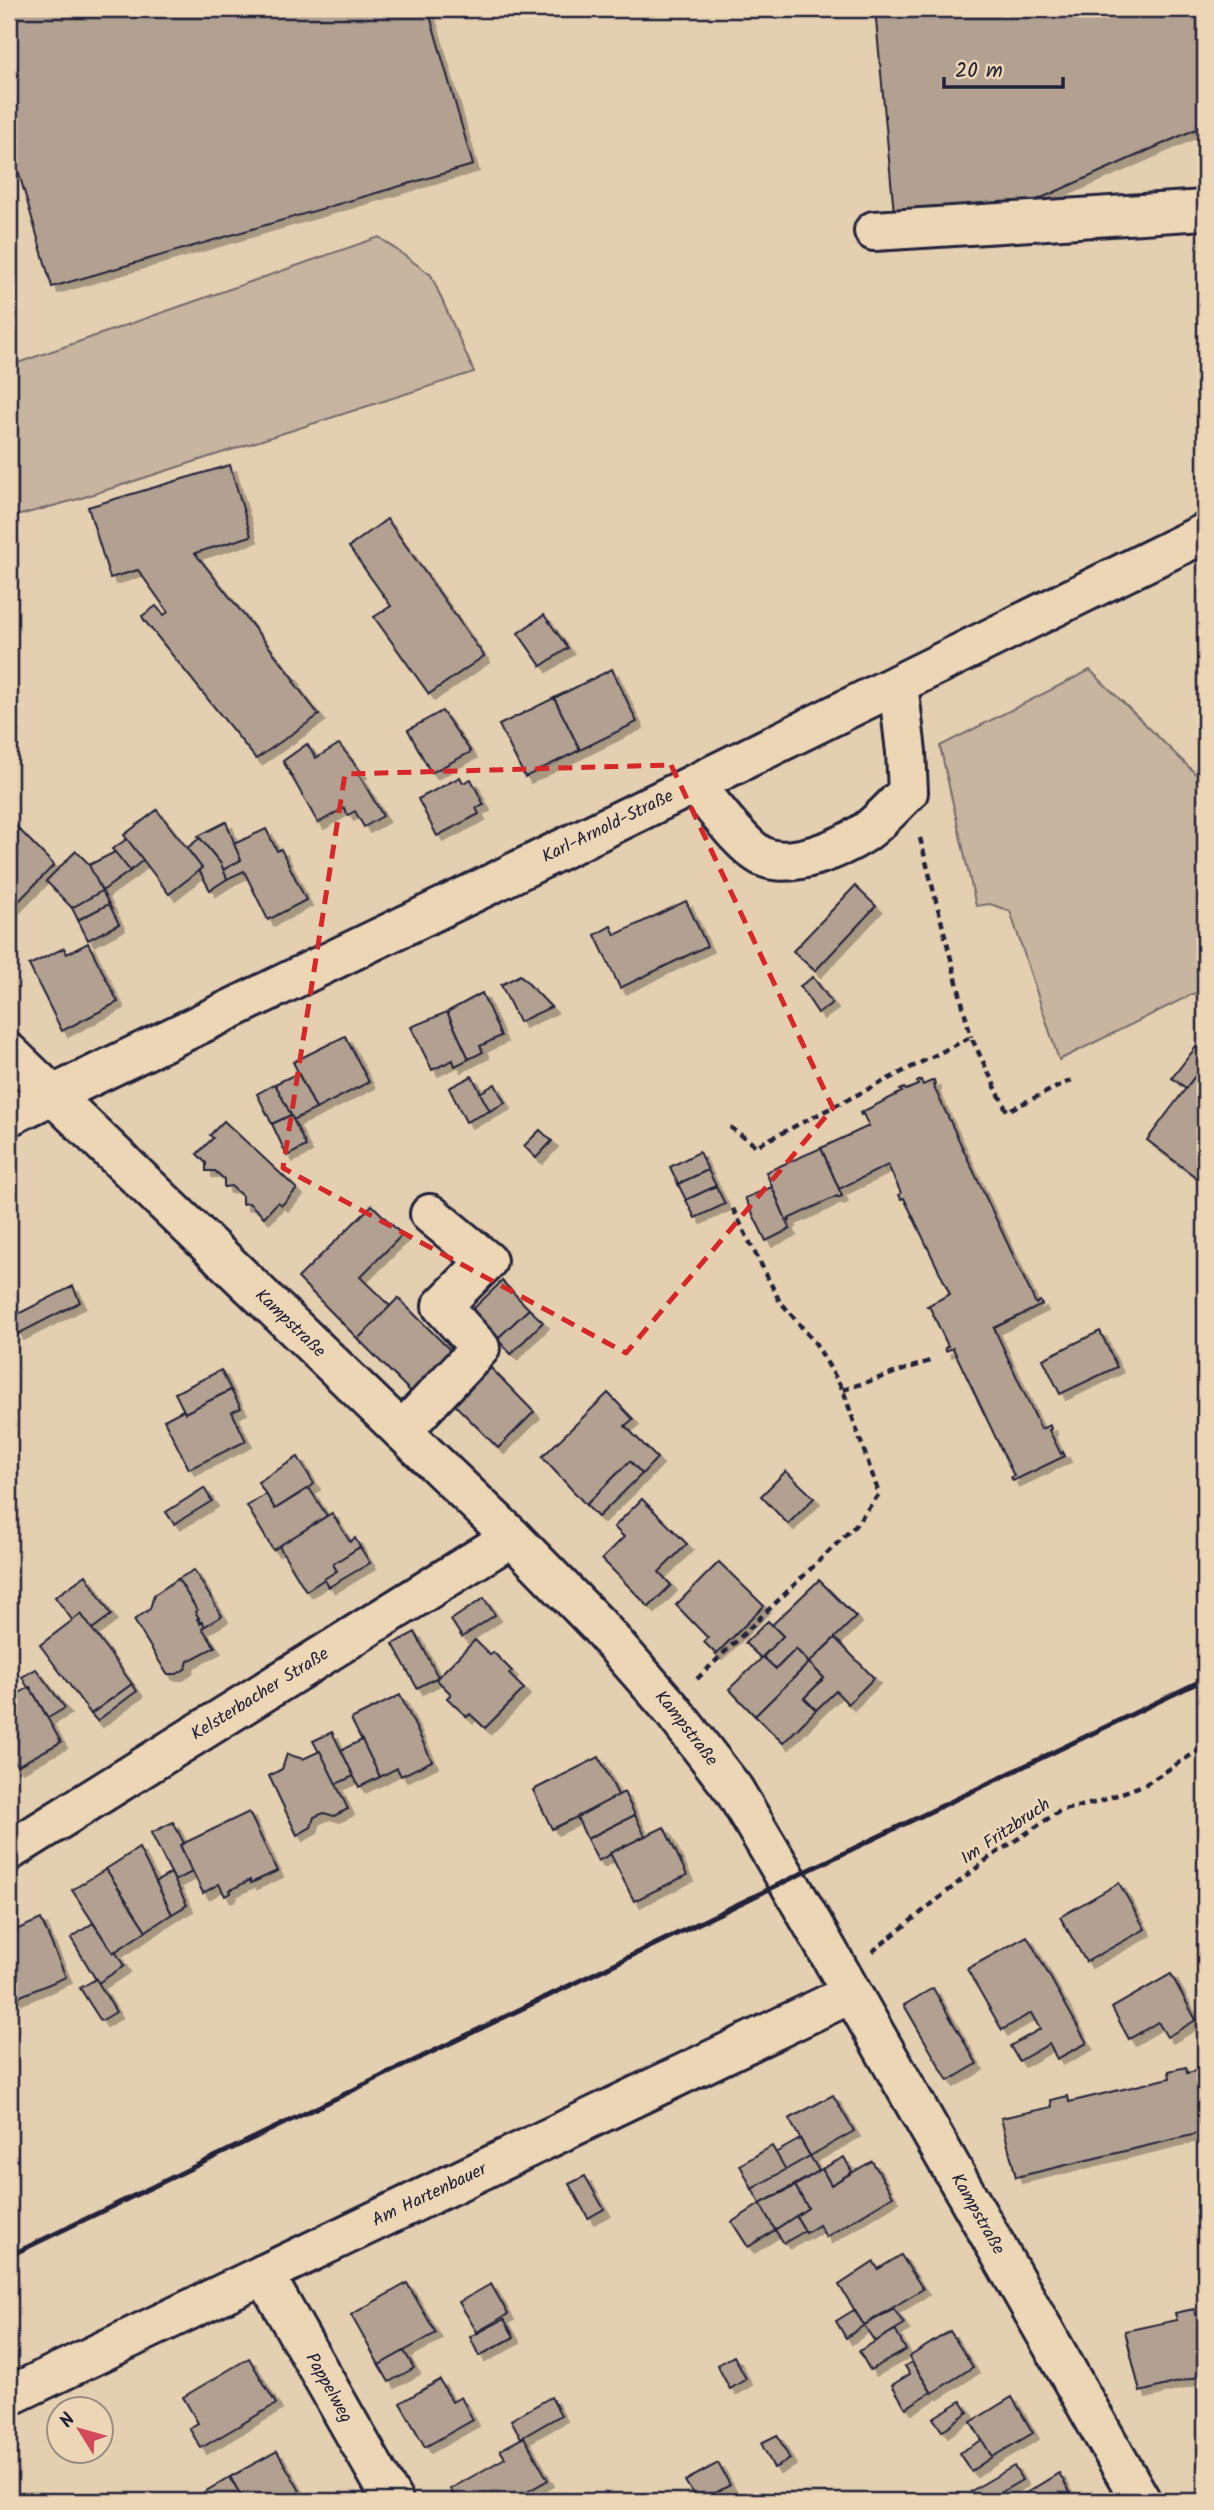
<svg xmlns="http://www.w3.org/2000/svg" width="1214" height="2510" viewBox="0 0 1214 2510" font-family="Kalam,sans-serif">
  <style>
    .green { fill: #c8b59f; stroke: #756c6d; stroke-width: 2 }
    .building { fill: #b2a191; stroke: #22223b; stroke-width: 2; filter: url(#shadow) }
    .lines { fill: none; stroke-linecap: round; stroke-linejoin: round }
    .minor-casing { stroke: #22223b; stroke-width: 44 }
    .major-casing { stroke: #22223b; stroke-width: 44 }
    .path { stroke: #22223b; stroke-width: 4.5; stroke-dasharray: 7 5; stroke-linecap: butt }
    .minor { stroke: #ecd6b5; stroke-width: 38 }
    .major { stroke: #ecd6b5; stroke-width: 38 }
    .rail { stroke: #22223b; stroke-width: 5 }
    .marked { fill: none; stroke: #d62828; stroke-width: 5; stroke-dasharray: 14 9; stroke-linejoin: round }
    .labels { text-anchor: middle; dominant-baseline: central; stroke-width: 5; stroke-linejoin: round; paint-order: stroke }
    .street-label { font-size: 18px; fill: #22223b; stroke: #ecd6b5 }
  </style>
  <defs>
    <filter id="shadow"><feDropShadow dx="6" dy="6" stdDeviation="0" flood-color="#0004"/></filter>
  </defs>
  <rect width="100%" height="100%" fill="#e4cfb0"/>
  <filter id="ink" filterUnits="userSpaceOnUse"><feTurbulence type="fractalNoise" baseFrequency=".0143" numOctaves="2"/><feDisplacementMap in="SourceGraphic" scale="14" xChannelSelector="R" yChannelSelector="G"/><feConvolveMatrix kernelMatrix="1 2 1 2 8 2 1 2 1" color-interpolation-filters="sRGB"/></filter>
  <g filter="url(#ink)">
    <g class="green">
      <path d="M379 237 431 275 474 372 75 500 9 518V366Z"/>
      <path d="M1090 670 1205 783V988L1059 1060 1010 911 990 904 976 906 940 746Z"/>
    </g>
    <g class="building">
      <path d="M9 9H428L473 165 52 287 9 139Z"/>
      <path d="M875 9H1205V125L1037 200 894 213Z"/>
      <path d="M230 465 251 536 195 553 295 680 293 681 319 715 256 759 144 620 142 616 156 606 164 615 168 612 138 570 110 578 88 507Z"/>
      <path d="M387 519 484 656 429 694 374 617 391 606 349 547Z"/>
      <path d="M544 615 568 648 541 666 518 633Z"/>
      <path d="M612 669 637 722 580 750 554 698Z"/>
      <path d="M554 698 580 750 525 777 499 725Z"/>
      <path d="M442 711 471 752 431 773 408 730Z"/>
      <path d="M307 744 316 758 339 744 361 772 358 773 383 816 364 827 355 811 348 815 344 808 318 823 283 761Z"/>
      <path d="M460 777 463 783 471 779 484 805 476 808 479 814 437 836 418 799Z"/>
      <path d="M157 810 202 868 169 894 124 835Z"/>
      <path d="M9 819 54 865 9 911Z"/>
      <path d="M226 822 241 860 223 870 221 864 198 836Z"/>
      <path d="M266 829 277 851 281 849 306 900 268 920 244 871 227 879 223 870 241 860 234 844Z"/>
      <path d="M200 838 221 864 227 879 210 890 199 870 202 868 187 848Z"/>
      <path d="M127 839 143 860 130 871 112 849Z"/>
      <path d="M76 851 90 865 102 891 72 908 46 881Z"/>
      <path d="M115 852 130 871 102 891 89 865Z"/>
      <path d="M855 886 876 906 815 971 793 951Z"/>
      <path d="M102 891 109 904 78 920 72 908Z"/>
      <path d="M686 901 707 946 620 988 595 935 611 926 615 935Z"/>
      <path d="M109 904 119 924 88 940 78 920Z"/>
      <path d="M88 943 118 1002 62 1031 29 965 64 948 67 954Z"/>
      <path d="M520 975 551 1007 519 1022 501 985Z"/>
      <path d="M813 977 832 1003 818 1013 800 986Z"/>
      <path d="M482 993 501 1036 480 1046 483 1052 469 1059 447 1012Z"/>
      <path d="M447 1012 469 1059 455 1066 453 1060 432 1070 411 1027Z"/>
      <path d="M345 1036 369 1082 316 1109 293 1062Z"/>
      <path d="M1196 1047 1205 1055V1063L1186 1088 1172 1078Z"/>
      <path d="M1205 1063V1184L1147 1140Z"/>
      <path d="M298 1073 316 1109 293 1120 275 1084Z"/>
      <path d="M472 1076 490 1111 466 1122 449 1088Z"/>
      <path d="M921 1080 923 1085 934 1080 935 1084 933 1085 1036 1304 1040 1301 1042 1305 994 1328 1041 1429 1050 1425 1051 1429 1049 1430 1061 1454 1063 1452 1065 1456 1013 1481 1011 1477 1014 1476 953 1348 946 1351 945 1348 948 1346 930 1308 927 1306 950 1294 904 1198 901 1199 899 1195 901 1193 888 1165 839 1189 821 1148 869 1126 863 1114 861 1115 860 1113 902 1092 900 1090 904 1088 906 1090 918 1085 917 1082Z"/>
      <path d="M275 1084 291 1115 272 1124 257 1094Z"/>
      <path d="M495 1084 505 1103 490 1111 480 1093Z"/>
      <path d="M291 1115 306 1146 287 1156 272 1124Z"/>
      <path d="M224 1121 297 1189 282 1205 278 1202 264 1217 249 1203 242 1204V1196L231 1186 224 1187V1179L215 1171H206V1163L197 1154 213 1138 210 1135Z"/>
      <path d="M540 1130 552 1141 536 1158 524 1146Z"/>
      <path d="M821 1148 842 1196 838 1198 837 1196 788 1219 790 1221 787 1223 766 1172Z"/>
      <path d="M699 1152 708 1170 678 1184 670 1167Z"/>
      <path d="M708 1170 716 1186 686 1200 678 1184Z"/>
      <path d="M716 1186 725 1204 695 1218 686 1200Z"/>
      <path d="M772 1187 790 1229 766 1241 745 1198Z"/>
      <path d="M372 1205 402 1235 360 1277 391 1307 358 1339 298 1278Z"/>
      <path d="M502 1281 529 1309 497 1339 470 1312Z"/>
      <path d="M73 1286 80 1302 18 1334 10 1318Z"/>
      <path d="M398 1298 455 1355 414 1395 358 1339Z"/>
      <path d="M529 1309 543 1322 511 1354 497 1339Z"/>
      <path d="M1100 1331 1117 1367 1060 1394 1043 1359Z"/>
      <path d="M491 1368 534 1412 498 1448 455 1405Z"/>
      <path d="M221 1370 231 1390 185 1413 175 1393Z"/>
      <path d="M231 1390 241 1408 232 1412 246 1441 189 1469 164 1420 183 1410 185 1413Z"/>
      <path d="M608 1393 633 1419 625 1426 657 1458 642 1474 630 1461 586 1505 542 1457Z"/>
      <path d="M298 1457 314 1484 275 1509 258 1482Z"/>
      <path d="M630 1461 642 1474 598 1517 586 1505Z"/>
      <path d="M786 1471 814 1498 788 1524 761 1496Z"/>
      <path d="M204 1488 212 1501 174 1524 166 1512Z"/>
      <path d="M309 1488 327 1516 273 1550 247 1506 266 1494 275 1509Z"/>
      <path d="M642 1499 687 1544 659 1572 671 1585 649 1607 602 1559 624 1537 614 1527Z"/>
      <path d="M332 1513 350 1542 355 1538 360 1547 333 1564 337 1571 306 1591 279 1546Z"/>
      <path d="M360 1547 370 1563 329 1587 324 1579 337 1571 333 1564Z"/>
      <path d="M719 1562 764 1606 716 1654 704 1642 708 1638 676 1605Z"/>
      <path d="M194 1570 222 1616 205 1626 197 1619 199 1618 195 1612 197 1610 178 1579Z"/>
      <path d="M86 1575 111 1615 92 1629 81 1614 73 1621 55 1597Z"/>
      <path d="M178 1579 197 1610 195 1612 199 1618 197 1619 200 1624 202 1622 205 1626 202 1628 215 1647 188 1661 186 1668 177 1674H167L134 1620 150 1609 154 1595Z"/>
      <path d="M819 1580 856 1617 809 1663 796 1649 776 1669 763 1657 783 1636 772 1625Z"/>
      <path d="M484 1598 495 1615 462 1637 451 1620Z"/>
      <path d="M81 1614 132 1684 91 1714 40 1645Z"/>
      <path d="M768 1621 783 1636 761 1658 745 1643Z"/>
      <path d="M415 1632 438 1677 417 1688 393 1644Z"/>
      <path d="M835 1638 874 1678 848 1704 836 1691 816 1710 804 1698 824 1678 809 1663Z"/>
      <path d="M475 1640 490 1655 493 1652 512 1671 509 1674 524 1689 485 1728 470 1714 467 1717 447 1698 451 1694 436 1679Z"/>
      <path d="M796 1649 809 1663 755 1716 729 1689 763 1657 776 1669Z"/>
      <path d="M809 1663 824 1678 804 1698 816 1710 783 1743 755 1716Z"/>
      <path d="M36 1669 65 1708 48 1718 30 1687 28 1688 22 1677Z"/>
      <path d="M132 1684 137 1691 97 1721 91 1714Z"/>
      <path d="M30 1687 61 1742 17 1766 9 1751V1699Z"/>
      <path d="M400 1695 432 1761 401 1776 397 1768 380 1777 351 1719Z"/>
      <path d="M332 1732 354 1776 336 1784 313 1741Z"/>
      <path d="M362 1740 380 1777 359 1787 341 1750Z"/>
      <path d="M320 1751 348 1809 334 1816 324 1813 314 1817 311 1827 297 1835 269 1776 282 1769 287 1754 303 1759Z"/>
      <path d="M599 1757 619 1797 552 1829 533 1790Z"/>
      <path d="M624 1792 635 1815 587 1839 577 1817Z"/>
      <path d="M249 1812 277 1871 251 1883 250 1880 230 1890 231 1893 225 1896 219 1884 203 1893 180 1845Z"/>
      <path d="M635 1815 645 1836 598 1861 587 1839Z"/>
      <path d="M173 1822 184 1843 180 1845 192 1872 175 1881 151 1833Z"/>
      <path d="M664 1827 687 1875 634 1901 610 1853Z"/>
      <path d="M139 1848 172 1914 146 1931 106 1869Z"/>
      <path d="M106 1869 146 1931 113 1953 72 1890Z"/>
      <path d="M171 1873 187 1905 172 1914 156 1882Z"/>
      <path d="M1119 1883 1145 1929 1086 1962 1060 1917Z"/>
      <path d="M41 1919 66 1977 16 1998 9 1982V1933Z"/>
      <path d="M93 1923 113 1953 115 1951 124 1966 98 1983 71 1938Z"/>
      <path d="M1027 1936 1087 2043 1057 2059 1049 2044 1019 2061 1010 2046 1040 2029 1031 2013 1002 2030 967 1969Z"/>
      <path d="M1171 1974 1196 2020 1167 2037 1158 2022 1129 2039 1112 2008Z"/>
      <path d="M96 1979 116 2012 101 2021 80 1988Z"/>
      <path d="M933 1988 977 2064 948 2081 904 2005Z"/>
      <path d="M1186 2067 1187 2073 1205 2069V2132L1016 2177 1001 2118 1052 2107 1051 2100 1068 2096 1069 2102 1170 2078 1169 2071Z"/>
      <path d="M833 2095 854 2131 810 2156 789 2119Z"/>
      <path d="M800 2139 810 2156 786 2170 775 2153Z"/>
      <path d="M772 2146 786 2170 752 2189 740 2165Z"/>
      <path d="M810 2156 819 2171 760 2204 752 2189Z"/>
      <path d="M844 2157 852 2172 831 2185 822 2169Z"/>
      <path d="M872 2161 893 2196 826 2237 819 2225 806 2233 796 2216 808 2208 795 2186 822 2169 831 2185Z"/>
      <path d="M585 2176 604 2209 588 2218 569 2184Z"/>
      <path d="M795 2186 808 2208 775 2230 760 2204Z"/>
      <path d="M760 2204 775 2230 748 2247 732 2222Z"/>
      <path d="M796 2216 805 2231 784 2243 775 2230Z"/>
      <path d="M901 2255 923 2289 864 2325 839 2285 874 2262 878 2269Z"/>
      <path d="M407 2283 436 2333 379 2365 351 2315Z"/>
      <path d="M491 2284 508 2314 477 2332 459 2302Z"/>
      <path d="M894 2309 904 2324 875 2342 864 2325Z"/>
      <path d="M1194 2309 1195 2315 1205 2313V2375L1140 2392 1125 2331 1177 2320 1175 2313Z"/>
      <path d="M854 2310 864 2325 846 2338 836 2321Z"/>
      <path d="M504 2319 514 2337 479 2356 470 2337Z"/>
      <path d="M895 2330 906 2350 870 2370 859 2351Z"/>
      <path d="M950 2331 973 2367 932 2393 909 2357Z"/>
      <path d="M404 2351 414 2368 389 2382 379 2365Z"/>
      <path d="M734 2356 746 2379 730 2389 717 2365Z"/>
      <path d="M249 2358 276 2404 201 2448 189 2428 198 2423 183 2397Z"/>
      <path d="M912 2362 931 2392 906 2408 892 2385 910 2374 905 2366Z"/>
      <path d="M440 2380 452 2402 461 2397 473 2420 425 2447 400 2403Z"/>
      <path d="M551 2397 561 2415 521 2438 511 2420Z"/>
      <path d="M1012 2397 1033 2433 992 2457 971 2422Z"/>
      <path d="M961 2401 968 2412 942 2431 933 2418Z"/>
      <path d="M777 2435 790 2459 774 2468 761 2443Z"/>
      <path d="M524 2437 548 2480 511 2501H457L450 2489 505 2458 500 2450Z"/>
      <path d="M982 2440 992 2457 971 2471 959 2453Z"/>
      <path d="M277 2451 300 2491 282 2501H244L230 2477Z"/>
      <path d="M718 2463 730 2485 701 2501H697L685 2481Z"/>
      <path d="M1014 2466 1022 2480 986 2501H977L971 2491Z"/>
      <path d="M1059 2473 1075 2501H1013Z"/>
      <path d="M230 2477 244 2501H204L201 2494Z"/>
      <path d="M565 2493 569 2501H550Z"/>
    </g>
    <g class="lines">
      <defs>
        <g id="minor">
          <path d="M874 231 1205 210"/>
          <path d="M695 784C710 802 745 851 766 858 794 868 841 848 864 833 880 822 894 805 908 792L906 752 898 684"/>
          <path id="s1" d="M9 1053 512 1537 598 1625 669 1706 734 1790 788 1881 1141 2501"/>
          <path d="M402 1431 480 1348 442 1306 487 1261 430 1214"/>
          <path id="s2" d="M9 1851 512 1537"/>
          <path id="s3" d="M264 2274 393 2501"/>
          <path id="s4" d="M9 2396 850 1994"/>
        </g>
        <g id="major">
          <path id="s5" d="M9 1116 489 885 1205 533"/>
        </g>
      </defs>
      <use href="#minor" class="minor-casing"/>
      <use href="#major" class="major-casing"/>
      <g class="path">
        <path d="M920 838 971 1037"/>
        <path d="M730 1127 756 1146 971 1037 1007 1111 1076 1078"/>
        <path d="M843 1390 933 1360"/>
        <path d="M697 1679 854 1527 879 1494 843 1390 816 1344 779 1300 732 1207"/>
        <path d="M872 1952 989 1858 1060 1811 1098 1802 1146 1784 1205 1746"/>
      </g>
      <use href="#minor" class="minor"/>
      <use href="#major" class="major"/>
      <path class="rail" d="M9 2256 1205 1679"/>
    </g>
  </g>
  <path class="marked" d="M671 765 833 1108 626 1353 283 1168 345 774Z"/>
  <g class="labels">
    <g class="street-label">
      <text stroke="none"><textPath href="#s5" startOffset="665">Karl-Arnold-Straße</textPath></text>
      <text stroke="none"><textPath href="#s1" startOffset="390">Kampstraße</textPath></text>
      <text stroke="none"><textPath href="#s2" startOffset="296">Kelsterbacher Straße</textPath></text>
      <text stroke="none"><textPath href="#s1" startOffset="957">Kampstraße</textPath></text>
      <text transform="translate(1006 1832) rotate(-34)">Im Fritzbruch</text>
      <text stroke="none"><textPath href="#s4" startOffset="466">Am Hartenbauer</textPath></text>
      <text stroke="none"><textPath href="#s1" startOffset="1524">Kampstraße</textPath></text>
      <text stroke="none"><textPath href="#s3" startOffset="131">Pappelweg</textPath></text>
    </g>
  </g>
  <rect width="1214" height="2510" fill="none" stroke="#ecd6b5" stroke-width="35"/>
  <rect x="18" y="18" width="1179" height="2475" fill="none" stroke="#22223b" stroke-width="2.5" filter="url(#ink)"/>
  <g transform="translate(80 2430) rotate(307)"><circle r="33" fill="#ecd6b5" stroke="#9b8e84" stroke-width="2"/>
  <path d="M0-5L12 26L0 18L-12 26Z" fill="#d1495b"/>
  <text y="-10" font-size="19" font-weight="bold" text-anchor="middle" fill="#22223b">N</text>
  </g>
  <path d="M944 77v10h119v-10" fill="none" stroke="#22223b" stroke-width="3.5"/>
  <text x="955" y="77" font-size="21" fill="#22223b" stroke="#ecd6b5" stroke-width="5" paint-order="stroke">20 m</text>
</svg>
